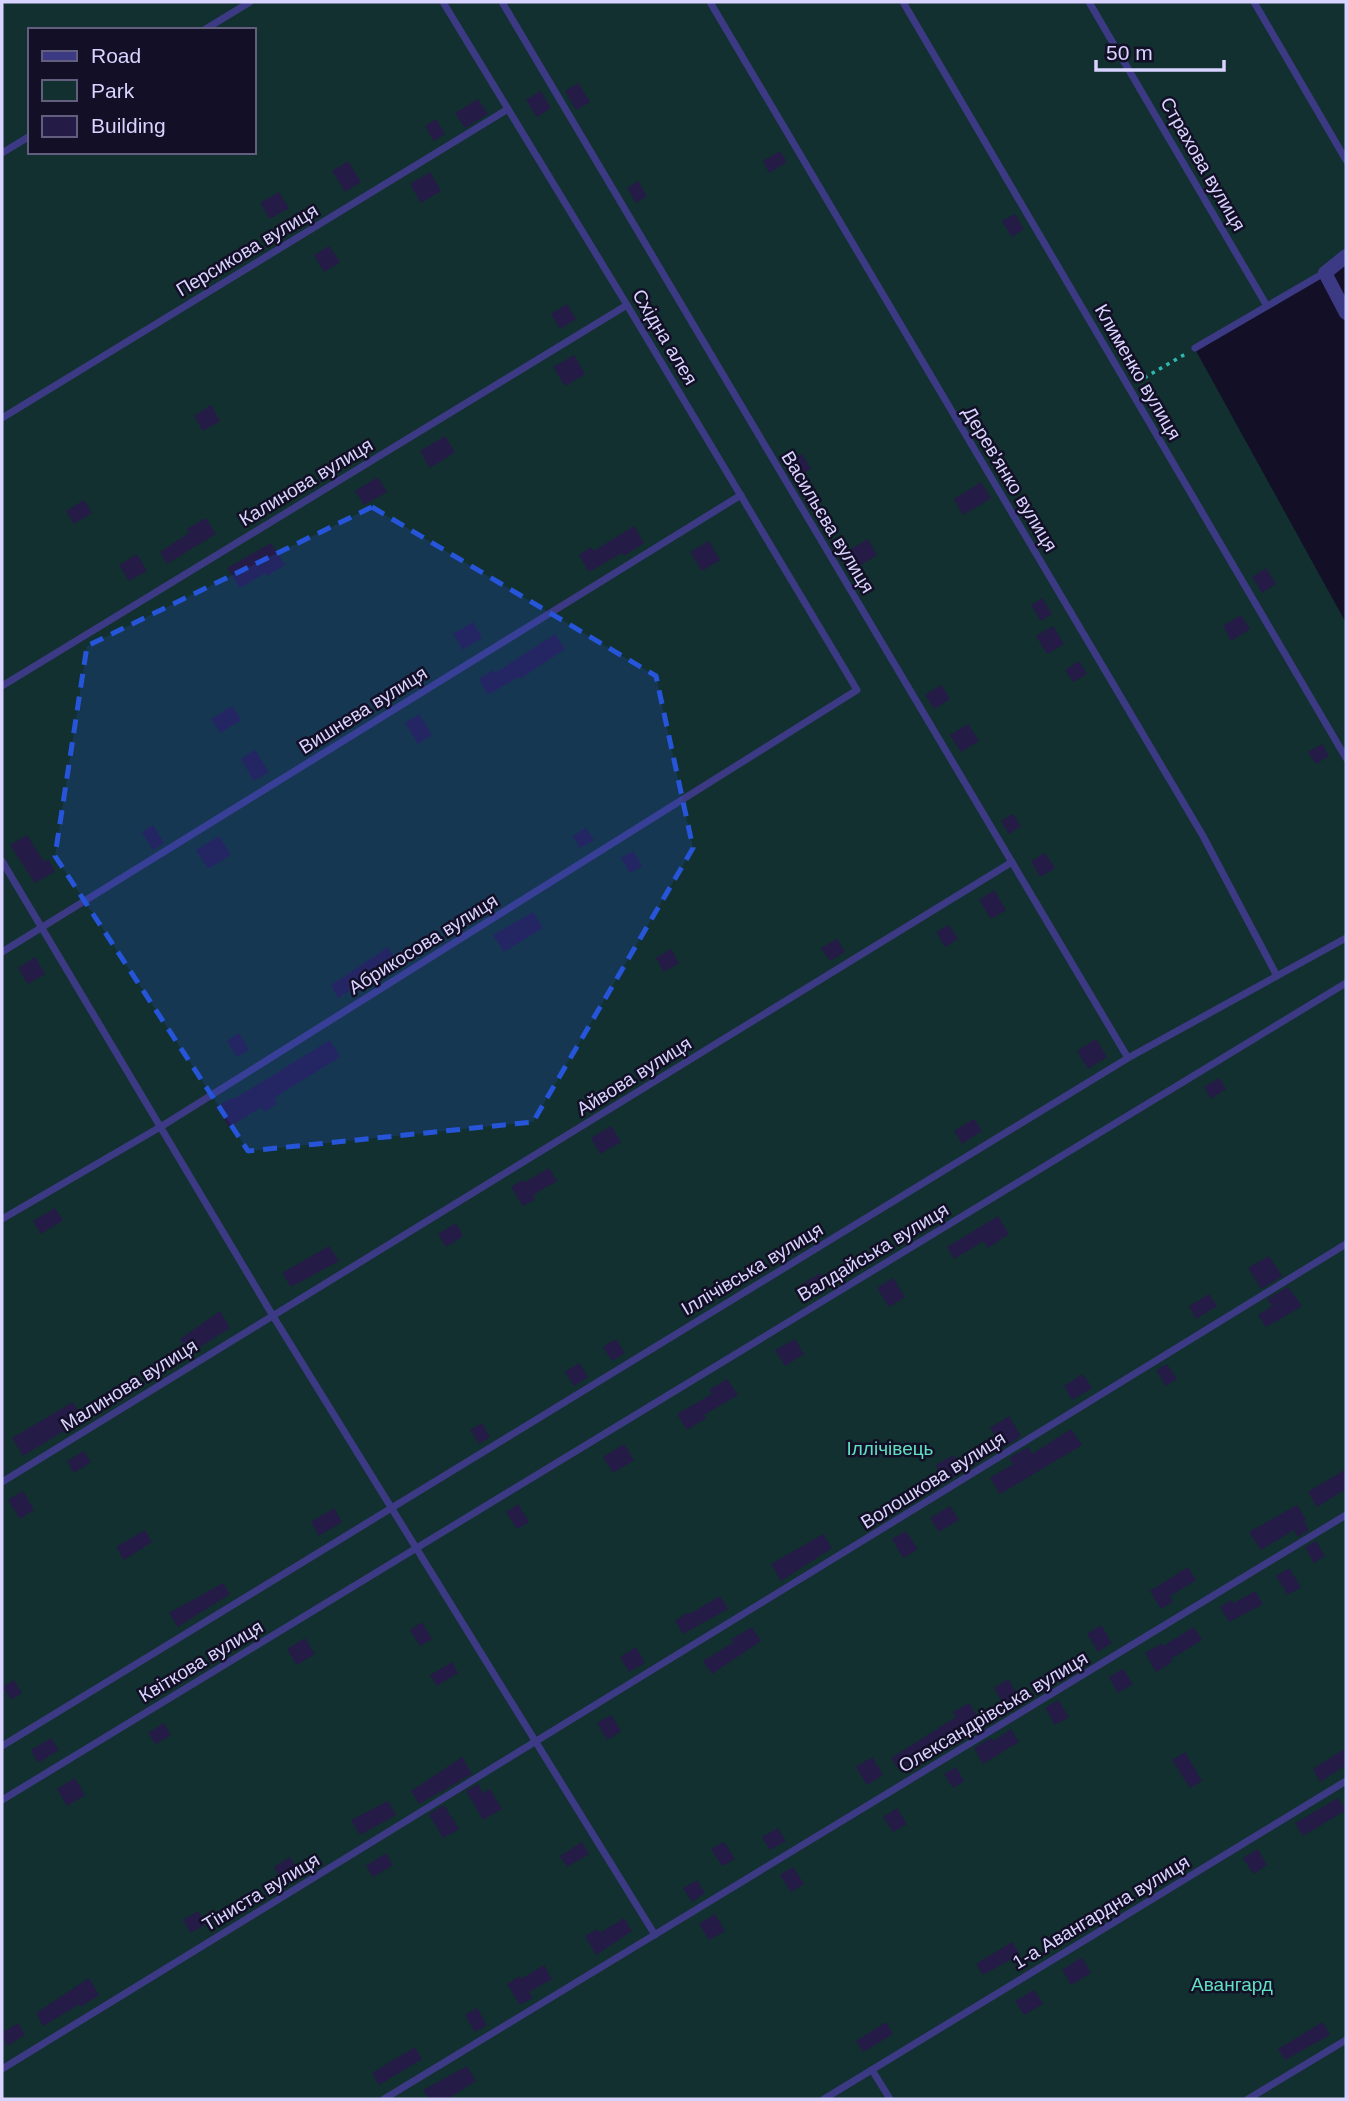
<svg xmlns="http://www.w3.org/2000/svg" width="1348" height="2101" viewBox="0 0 1348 2101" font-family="Helvetica,sans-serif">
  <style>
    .green { fill: #12302f; fill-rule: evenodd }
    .building { fill: #241b47 }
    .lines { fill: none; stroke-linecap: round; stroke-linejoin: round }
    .path { stroke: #2fb8b0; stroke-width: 3.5; stroke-dasharray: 3.5 5; stroke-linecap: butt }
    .service { stroke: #3d3a85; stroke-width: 7 }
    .minor { stroke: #3d3a85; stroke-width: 14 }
    .marked { fill: #2655da; fill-opacity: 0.2; stroke: #2655da; stroke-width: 5; stroke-dasharray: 14 9; stroke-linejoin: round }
    .labels { text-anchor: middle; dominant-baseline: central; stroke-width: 5; stroke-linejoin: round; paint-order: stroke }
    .street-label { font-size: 19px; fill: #d9d4ff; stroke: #130f26 }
    .park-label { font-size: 19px; fill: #5fe0c0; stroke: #130f26 }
  </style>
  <rect width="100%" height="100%" fill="#130f26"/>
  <path class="green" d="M2 2H1346V256L1195 349 1346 623V2099H2ZM30 30H254V152H30Z"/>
  <g class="building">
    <path d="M578 83 590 102 576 110 565 91Z"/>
    <path d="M541 91 551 108 537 117 526 100Z"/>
    <path d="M478 99 488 114 465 128 455 113Z"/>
    <path d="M436 119 445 134 434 141 425 126Z"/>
    <path d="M780 151 787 162 769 173 763 161Z"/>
    <path d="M348 161 361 182 345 192 332 171Z"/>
    <path d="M430 172 441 191 421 203 410 184Z"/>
    <path d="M638 181 647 196 636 203 627 188Z"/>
    <path d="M279 192 289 208 270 219 260 203Z"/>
    <path d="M1015 214 1024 229 1012 237 1002 221Z"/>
    <path d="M329 246 340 262 324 272 314 255Z"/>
    <path d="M567 304 576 319 560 329 551 314Z"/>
    <path d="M574 355 585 374 565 386 553 367Z"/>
    <path d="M211 405 220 421 203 431 194 416Z"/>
    <path d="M445 436 455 452 430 468 420 451Z"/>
    <path d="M802 454 811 469 793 480 784 465Z"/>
    <path d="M378 477 387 492 364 505 355 491Z"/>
    <path d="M981 482 991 498 963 515 954 499Z"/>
    <path d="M84 500 92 513 74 524 66 511Z"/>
    <path d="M206 518 216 534 167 564 160 552 189 533 187 529Z"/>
    <path d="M634 526 644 543 624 556 622 553 589 572 579 555 591 547 594 551Z"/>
    <path d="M868 539 877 555 856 568 846 552Z"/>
    <path d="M709 541 720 560 702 571 690 552Z"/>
    <path d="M271 543 285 565 267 576 265 573 240 588 227 568Z"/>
    <path d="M137 554 147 571 129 581 119 565Z"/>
    <path d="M1266 568 1276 584 1262 593 1252 577Z"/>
    <path d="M1042 598 1052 614 1041 621 1031 605Z"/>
    <path d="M1241 615 1250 629 1231 641 1223 626Z"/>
    <path d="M473 622 482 638 463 650 453 634Z"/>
    <path d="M1053 626 1064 644 1047 654 1036 636Z"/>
    <path d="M555 634 565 649 520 679 518 677 488 695 479 679 493 670 495 673Z"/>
    <path d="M1079 661 1087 674 1073 682 1065 670Z"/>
    <path d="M941 685 950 699 934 709 925 695Z"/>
    <path d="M232 706 241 720 220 733 211 719Z"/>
    <path d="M419 714 432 735 418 744 405 723Z"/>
    <path d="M968 724 979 741 961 752 950 735Z"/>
    <path d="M1322 744 1329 756 1316 764 1308 752Z"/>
    <path d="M255 750 269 772 254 781 241 759Z"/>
    <path d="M1013 814 1021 826 1009 834 1001 821Z"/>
    <path d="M153 825 164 843 153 850 142 832Z"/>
    <path d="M586 828 594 840 580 848 573 836Z"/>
    <path d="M27 835 44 862 48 859 55 871 35 883 10 845Z"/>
    <path d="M219 836 231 855 208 869 196 850Z"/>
    <path d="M633 851 642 866 630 873 621 858Z"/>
    <path d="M1045 853 1055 868 1040 877 1031 861Z"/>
    <path d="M994 890 1006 910 991 919 979 900Z"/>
    <path d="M533 912 543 928 504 952 493 935Z"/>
    <path d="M949 925 958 939 945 947 936 932Z"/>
    <path d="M837 939 845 952 830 961 821 948Z"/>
    <path d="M388 947 397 961 338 998 331 985Z"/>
    <path d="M671 949 679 963 664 972 656 958Z"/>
    <path d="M35 957 45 974 28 984 18 968Z"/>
    <path d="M239 1033 249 1050 237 1057 227 1041Z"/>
    <path d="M1096 1039 1107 1057 1088 1069 1077 1051Z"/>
    <path d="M330 1040 340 1057 274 1098 277 1104 264 1112 261 1107 229 1127 216 1107 233 1097 234 1099Z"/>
    <path d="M1219 1078 1226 1089 1211 1099 1204 1087Z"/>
    <path d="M974 1119 982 1131 962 1144 954 1131Z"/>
    <path d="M611 1126 621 1142 600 1154 591 1138Z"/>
    <path d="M549 1168 557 1181 533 1195 535 1199 523 1206 511 1187 523 1180 525 1182Z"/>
    <path d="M55 1208 63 1220 41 1234 33 1221Z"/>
    <path d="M998 1216 1009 1234 988 1248 984 1241 954 1259 947 1247Z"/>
    <path d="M456 1223 463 1236 446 1247 438 1234Z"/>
    <path d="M329 1246 339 1261 291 1287 282 1273Z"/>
    <path d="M1269 1256 1282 1276 1261 1289 1248 1268Z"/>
    <path d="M820 1273 827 1284 809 1296 802 1284Z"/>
    <path d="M893 1278 905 1297 889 1307 877 1288Z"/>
    <path d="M1288 1287 1302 1306 1266 1327 1258 1315 1272 1306 1267 1299Z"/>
    <path d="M1209 1294 1217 1306 1196 1319 1189 1306Z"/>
    <path d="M220 1311 230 1328 189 1354 180 1339Z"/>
    <path d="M616 1339 625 1353 612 1361 603 1347Z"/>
    <path d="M795 1339 804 1354 785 1366 775 1350Z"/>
    <path d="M579 1363 588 1377 574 1386 565 1372Z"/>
    <path d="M1167 1364 1177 1379 1166 1386 1156 1370Z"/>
    <path d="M1083 1374 1092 1388 1072 1400 1064 1386Z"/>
    <path d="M727 1379 738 1395 704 1415 706 1418 687 1430 677 1414 712 1394 709 1390Z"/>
    <path d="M73 1402 83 1419 23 1456 12 1438Z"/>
    <path d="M1009 1416 1021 1436 1003 1448 990 1428Z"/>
    <path d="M482 1423 490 1437 479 1444 470 1430Z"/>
    <path d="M1071 1429 1082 1445 1000 1494 990 1478 1013 1464 1009 1458 1028 1447 1032 1454Z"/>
    <path d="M624 1444 634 1460 613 1473 603 1457Z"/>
    <path d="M84 1451 91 1462 74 1473 67 1461Z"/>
    <path d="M953 1455 963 1471 946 1482 936 1465Z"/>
    <path d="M1346 1469V1489L1317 1507 1308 1492Z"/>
    <path d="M23 1491 34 1510 20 1519 8 1500Z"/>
    <path d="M518 1504 529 1522 517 1529 506 1512Z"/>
    <path d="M1297 1505 1306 1520 1304 1522 1309 1530 1298 1537 1294 1530 1261 1550 1249 1532Z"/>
    <path d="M950 1506 959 1520 939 1532 930 1518Z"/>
    <path d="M334 1508 342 1522 319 1536 311 1522Z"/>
    <path d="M145 1530 152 1542 124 1560 116 1547Z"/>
    <path d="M906 1531 918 1549 903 1558 892 1539Z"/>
    <path d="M823 1534 832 1548 781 1581 771 1564Z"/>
    <path d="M1316 1541 1325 1556 1314 1563 1305 1547Z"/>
    <path d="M1188 1567 1196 1580 1170 1596 1173 1602 1161 1609 1150 1591Z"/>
    <path d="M1289 1568 1301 1587 1288 1595 1276 1576Z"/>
    <path d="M223 1583 230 1594 178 1627 169 1613Z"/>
    <path d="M1255 1591 1263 1604 1229 1622 1220 1607 1232 1600 1234 1603Z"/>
    <path d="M720 1596 728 1609 683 1634 675 1621 689 1612 690 1614Z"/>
    <path d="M422 1622 432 1639 420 1646 410 1630Z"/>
    <path d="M1101 1625 1112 1643 1098 1652 1087 1634Z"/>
    <path d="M752 1627 761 1641 712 1674 703 1661 734 1642 732 1639Z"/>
    <path d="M1194 1627 1202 1640 1171 1659 1172 1662 1156 1672 1145 1653 1161 1644 1163 1646Z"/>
    <path d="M305 1638 315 1654 297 1665 287 1649Z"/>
    <path d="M636 1647 645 1663 629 1672 620 1657Z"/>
    <path d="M452 1662 458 1673 437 1686 430 1675Z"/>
    <path d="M1123 1669 1133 1684 1118 1693 1109 1677Z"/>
    <path d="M1008 1679 1020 1698 1005 1707 994 1688Z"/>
    <path d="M14 1680 22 1693 11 1700 3 1687Z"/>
    <path d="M1058 1700 1069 1717 1055 1725 1045 1708Z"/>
    <path d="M969 1703 984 1727 967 1738 962 1730 899 1770 891 1758 956 1717 953 1712Z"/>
    <path d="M611 1715 621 1731 607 1740 597 1723Z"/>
    <path d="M164 1723 171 1735 156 1744 148 1733Z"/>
    <path d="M1011 1729 1019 1742 983 1764 974 1748 991 1738 993 1741Z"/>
    <path d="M51 1738 59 1750 38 1763 31 1750Z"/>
    <path d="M1346 1748V1765L1320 1782 1313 1769Z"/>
    <path d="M1185 1752 1202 1781 1190 1788 1172 1760Z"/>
    <path d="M462 1757 472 1774 419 1804 411 1791Z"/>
    <path d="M872 1757 883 1775 867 1785 856 1767Z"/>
    <path d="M956 1767 964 1781 953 1788 944 1774Z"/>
    <path d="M75 1778 85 1795 67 1806 57 1789Z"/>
    <path d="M478 1784 483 1793 490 1789 502 1809 483 1820 466 1791Z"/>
    <path d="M1338 1798 1346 1810 1303 1836 1295 1823Z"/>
    <path d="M388 1801 396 1815 360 1835 351 1820Z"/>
    <path d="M444 1805 459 1829 443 1838 429 1814Z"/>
    <path d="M897 1808 907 1824 893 1832 883 1817Z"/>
    <path d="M778 1828 786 1841 770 1850 762 1837Z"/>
    <path d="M582 1842 589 1854 567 1867 560 1856Z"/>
    <path d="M724 1842 735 1859 722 1866 711 1849Z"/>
    <path d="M1258 1849 1267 1865 1253 1874 1243 1858Z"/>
    <path d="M386 1853 393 1865 373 1877 366 1866Z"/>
    <path d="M290 1857 299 1872 283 1882 274 1867Z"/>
    <path d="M793 1867 804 1884 791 1892 780 1875Z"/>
    <path d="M697 1880 705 1893 692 1902 683 1888Z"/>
    <path d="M198 1911 206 1924 191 1933 183 1920Z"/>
    <path d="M715 1914 725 1931 709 1940 699 1924Z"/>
    <path d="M624 1918 632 1931 596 1955 585 1936 597 1929 600 1933Z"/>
    <path d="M1012 1942 1020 1954 983 1975 976 1964Z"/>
    <path d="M1082 1957 1091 1973 1071 1985 1062 1970Z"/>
    <path d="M544 1965 552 1979 529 1992 533 1998 520 2005 507 1984 520 1976 521 1979Z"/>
    <path d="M89 1978 99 1995 81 2007 80 2004 43 2026 36 2013Z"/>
    <path d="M1034 1990 1043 2004 1024 2015 1015 2001Z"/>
    <path d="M477 2008 487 2025 475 2032 465 2015Z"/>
    <path d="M886 2022 893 2034 863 2052 856 2041Z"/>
    <path d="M1323 2022 1330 2035 1285 2060 1278 2049Z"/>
    <path d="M18 2023 25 2035 7 2046 2 2033Z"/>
    <path d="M415 2047 422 2059 379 2085 372 2073Z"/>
    <path d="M467 2066 476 2081 447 2099H429L423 2090Z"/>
  </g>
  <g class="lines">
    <path class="path" d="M1137 382 1187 353"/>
    <g class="service">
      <path d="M502 2 1128 1058"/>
      <path d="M710 2 1203 836 1277 976"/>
      <path d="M903 2 1346 758"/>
      <path d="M1089 2 1267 306"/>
      <path d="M1254 2 1346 160"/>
      <path d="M204 30 250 2"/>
      <path d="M2 153 30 136"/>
      <path d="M1195 348 1324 273"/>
      <path d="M2 418 508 109"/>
      <path d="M2 686 627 305"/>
      <path d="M2 861 273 1316 655 1935"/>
      <path d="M2 952 741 495"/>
      <path d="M2 1219 162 1126 857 690 627 305 443 2"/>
      <path d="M2 1482 1012 862"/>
      <path d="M2 1746 1128 1058 1346 938"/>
      <path d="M2 1800 1346 983"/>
      <path d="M2 2069 1346 1244"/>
      <path d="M872 2070 890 2099"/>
      <path d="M384 2099 1346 1515"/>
      <path d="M824 2099 1346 1781"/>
      <path d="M1248 2099 1346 2040"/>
    </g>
    <path class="minor" d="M1346 256 1325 273 1346 313"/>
  </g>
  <path class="marked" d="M372 507 656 676 693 848 533 1122 248 1151 55 856 87 646Z"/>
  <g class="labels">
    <g class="street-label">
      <text transform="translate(1203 164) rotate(60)">Страхова вулиця</text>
      <text transform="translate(247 250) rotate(-31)">Персикова вулиця</text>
      <text transform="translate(665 337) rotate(59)">Східна алея</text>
      <text transform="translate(1138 372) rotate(60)">Клименко вулиця</text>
      <text transform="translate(1010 479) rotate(59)">Дерев'янко вулиця</text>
      <text transform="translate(306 482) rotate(-31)">Калинова вулиця</text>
      <text transform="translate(828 522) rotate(59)">Васильєва вулиця</text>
      <text transform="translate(363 710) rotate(-32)">Вишнева вулиця</text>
      <text transform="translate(423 944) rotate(-32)">Абрикосова вулиця</text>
      <text transform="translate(634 1076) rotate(-32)">Айвова вулиця</text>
      <text transform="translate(873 1252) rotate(-31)">Валдайська вулиця</text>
      <text transform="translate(752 1269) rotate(-31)">Іллічівська вулиця</text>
      <text transform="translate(129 1385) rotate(-32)">Малинова вулиця</text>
      <text transform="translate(933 1480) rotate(-32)">Волошкова вулиця</text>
      <text transform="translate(201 1661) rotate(-31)">Квіткова вулиця</text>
      <text transform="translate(993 1712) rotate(-31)">Олександрівська вулиця</text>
      <text transform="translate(261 1892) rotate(-31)">Тіниста вулиця</text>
      <text transform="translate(1101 1912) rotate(-31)">1-а Авангардна вулиця</text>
    </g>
    <g class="park-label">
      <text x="890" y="1448">Іллічівець</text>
      <text x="1232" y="1984">Авангард</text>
    </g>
  </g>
  <rect width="1348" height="2101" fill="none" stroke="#d9d4ff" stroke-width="7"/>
  <rect x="28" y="28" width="228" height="126" fill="#130f26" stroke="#625e7d" stroke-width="2"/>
  <rect x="42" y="51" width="35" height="10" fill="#3d3a85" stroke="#625e7d" stroke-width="2"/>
  <text x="91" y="63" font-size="21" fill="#d9d4ff">Road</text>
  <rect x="42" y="80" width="35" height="21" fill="#12302f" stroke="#625e7d" stroke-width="2"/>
  <text x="91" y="98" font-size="21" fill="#d9d4ff">Park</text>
  <rect x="42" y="116" width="35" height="21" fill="#241b47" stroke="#625e7d" stroke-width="2"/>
  <text x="91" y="133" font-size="21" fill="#d9d4ff">Building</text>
  <path d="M1096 60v10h128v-10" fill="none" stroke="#d9d4ff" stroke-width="3.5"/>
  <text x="1106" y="60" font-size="21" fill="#d9d4ff" stroke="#130f26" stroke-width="5" paint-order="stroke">50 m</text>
</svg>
